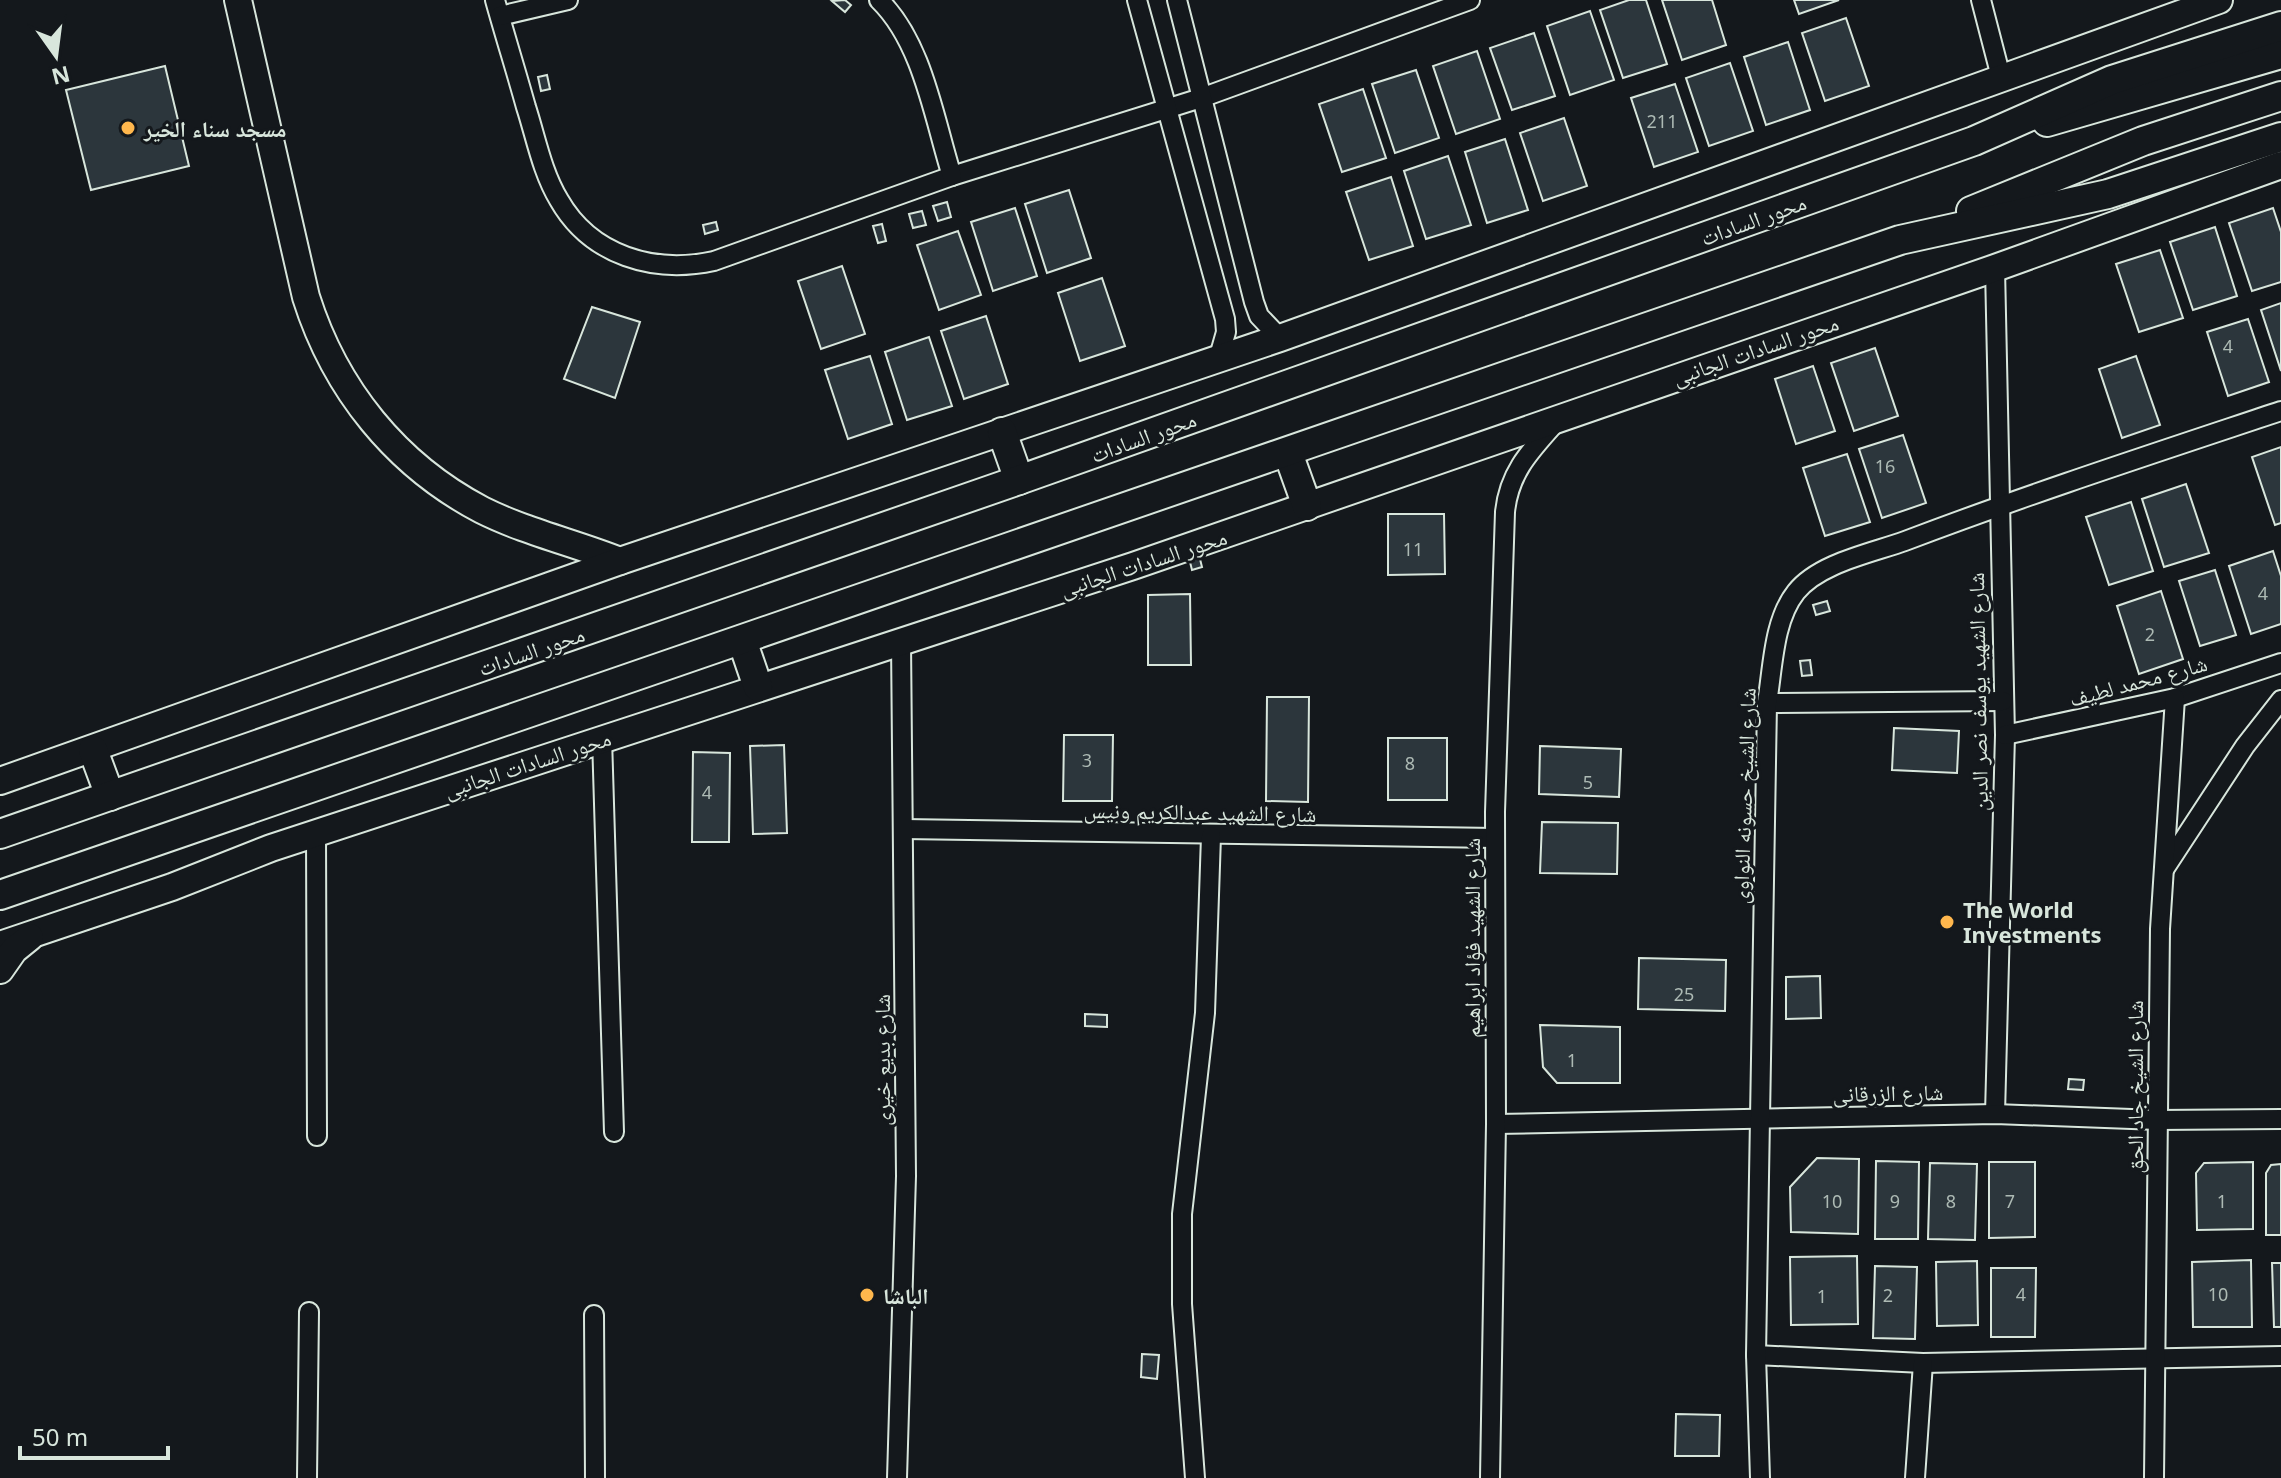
<svg xmlns="http://www.w3.org/2000/svg" width="2281" height="1478" viewBox="0 0 2281 1478" font-family="'Noto Sans','Noto Naskh Arabic',sans-serif">
  <style>
    .building { fill: #2c363c; stroke: #d8e6dc; stroke-width: 2 }
    .lines { fill: none; stroke-linecap: round; stroke-linejoin: round }
    .street-casing { stroke: #d8e6dc; stroke-width: 22 }
    .secondary-casing { stroke: #d8e6dc; stroke-width: 30 }
    .primary-casing { stroke: #d8e6dc; stroke-width: 32 }
    .street { stroke: #14181c; stroke-width: 18 }
    .secondary { stroke: #14181c; stroke-width: 26 }
    .primary { stroke: #14181c; stroke-width: 28 }
    .poi-dot { fill: #ffb74d; stroke: #14181c; stroke-width: 3 }
    .labels { text-anchor: middle; dominant-baseline: central; stroke-width: 6; stroke-linejoin: round; paint-order: stroke }
    .number-label { font-size: 18px; fill: #adbab4 }
    .poi-label { font-size: 22px; font-weight: bold; fill: #d8e6dc; stroke: #14181c; text-anchor: start }
    .street-label { font-size: 22px; fill: #d8e6dc; stroke: #14181c }
  </style>
  <rect width="100%" height="100%" fill="#14181c"/>
  <g class="building">
    <path d="M845 0 851 5 845 12 832 1Z"/>
    <path d="M1629 0H1646L1667 64 1623 78 1600 10Z"/>
    <path d="M1662 0H1712L1726 45 1682 60Z"/>
    <path d="M1794 0H1839L1799 14Z"/>
    <path d="M1590 11 1614 80 1570 95 1547 26Z"/>
    <path d="M1846 18 1869 86 1825 101 1802 33Z"/>
    <path d="M1534 33 1555 96 1512 110 1490 48Z"/>
    <path d="M1788 42 1810 110 1766 125 1744 57Z"/>
    <path d="M1477 51 1500 119 1456 134 1433 66Z"/>
    <path d="M1730 63 1753 131 1709 146 1686 78Z"/>
    <path d="M165 66 189 166 91 190 66 90Z"/>
    <path d="M1416 70 1439 138 1395 153 1372 84Z"/>
    <path d="M547 75 550 89 541 91 538 77Z"/>
    <path d="M1675 84 1698 152 1654 167 1631 98Z"/>
    <path d="M1363 89 1386 158 1342 172 1319 104Z"/>
    <path d="M1564 118 1587 186 1543 201 1520 133Z"/>
    <path d="M1505 139 1528 210 1487 223 1465 152Z"/>
    <path d="M1448 156 1471 225 1426 239 1404 171Z"/>
    <path d="M1391 177 1413 246 1369 260 1346 192Z"/>
    <path d="M1069 190 1091 258 1047 273 1025 204Z"/>
    <path d="M947 202 951 217 938 221 933 206Z"/>
    <path d="M1015 208 1037 276 993 291 971 222Z"/>
    <path d="M2273 208 2281 232V282L2252 291 2229 223Z"/>
    <path d="M922 211 926 225 913 228 909 214Z"/>
    <path d="M716 222 718 230 705 234 703 225Z"/>
    <path d="M882 224 886 241 878 243 873 226Z"/>
    <path d="M2215 227 2237 296 2193 310 2170 242Z"/>
    <path d="M958 231 981 295 939 310 917 245Z"/>
    <path d="M2160 250 2183 318 2139 332 2116 264Z"/>
    <path d="M842 266 865 334 821 349 798 281Z"/>
    <path d="M1102 278 1125 346 1080 361 1058 293Z"/>
    <path d="M2281 303V371L2261 310Z"/>
    <path d="M592 307 640 322 615 398 564 379Z"/>
    <path d="M986 316 1008 384 964 399 941 331Z"/>
    <path d="M2248 319 2269 382 2228 396 2207 332Z"/>
    <path d="M929 337 952 406 907 420 885 352Z"/>
    <path d="M1875 348 1898 416 1854 431 1831 363Z"/>
    <path d="M870 356 892 424 848 439 825 370Z"/>
    <path d="M2136 356 2160 425 2122 438 2099 369Z"/>
    <path d="M1813 366 1835 431 1796 444 1775 379Z"/>
    <path d="M1903 435 1926 503 1882 518 1859 449Z"/>
    <path d="M2281 447V523L2275 525 2252 457Z"/>
    <path d="M1847 454 1870 522 1825 536 1803 468Z"/>
    <path d="M2186 484 2209 553 2164 567 2142 499Z"/>
    <path d="M2131 502 2153 571 2109 585 2086 517Z"/>
    <path d="M1388 514H1444L1445 574 1388 575Z"/>
    <path d="M2273 551 2281 576V624L2251 634 2229 566Z"/>
    <path d="M1199 555 1202 567 1192 570 1189 558Z"/>
    <path d="M2215 570 2236 635 2200 646 2179 581Z"/>
    <path d="M2161 591 2183 659 2139 674 2117 606Z"/>
    <path d="M1190 594 1191 665H1148V595Z"/>
    <path d="M1827 601 1830 611 1816 615 1813 605Z"/>
    <path d="M1810 660 1812 675 1802 676 1800 661Z"/>
    <path d="M1267 697H1309L1308 802 1266 801Z"/>
    <path d="M1894 728 1959 731 1957 773 1892 770Z"/>
    <path d="M1064 735H1113L1112 801H1063Z"/>
    <rect x="1388" y="738" width="59" height="62"/>
    <path d="M784 745 787 833 753 834 750 746Z"/>
    <path d="M1540 746 1621 749 1619 797 1539 794Z"/>
    <path d="M693 752 730 753 729 842H692Z"/>
    <path d="M1542 822 1618 823 1617 874 1540 873Z"/>
    <path d="M1639 958 1726 960 1725 1011 1638 1009Z"/>
    <path d="M1820 976 1821 1018 1786 1019V977Z"/>
    <path d="M1085 1014 1107 1015V1027L1085 1026Z"/>
    <path d="M1540 1025 1620 1027V1083H1557L1543 1067Z"/>
    <path d="M2069 1079 2084 1080 2083 1090 2068 1089Z"/>
    <path d="M1817 1158 1859 1159 1858 1234 1791 1232 1790 1187Z"/>
    <path d="M1876 1161 1919 1162 1918 1239H1875Z"/>
    <path d="M1989 1162H2035V1237L1989 1238Z"/>
    <path d="M2253 1162V1229L2197 1230 2196 1173 2204 1163Z"/>
    <path d="M1930 1163 1977 1164 1975 1240 1928 1239Z"/>
    <path d="M2281 1164V1235H2266V1173L2271 1165Z"/>
    <path d="M1857 1256 1858 1324 1791 1325 1790 1257Z"/>
    <path d="M2251 1260 2252 1327H2193L2192 1262Z"/>
    <path d="M1977 1261 1978 1325 1937 1326 1936 1262Z"/>
    <path d="M2272 1263H2281V1327H2274Z"/>
    <path d="M1875 1266 1917 1267 1915 1339 1873 1338Z"/>
    <path d="M1991 1268H2036L2035 1337H1991Z"/>
    <path d="M1142 1354 1159 1355 1157 1379 1141 1377Z"/>
    <path d="M1676 1414 1720 1415 1719 1456H1675Z"/>
  </g>
  <g class="lines">
    <defs>
      <g id="street">
        <path d="M495 0C505 36 516 71 526 107 536 138 542 172 559 200 591 256 654 274 714 261L952 176 1201 98 1470 0"/>
        <path d="M879 0C923 43 934 119 952 176"/>
        <path d="M1137 0 1225 319 1226 332 1218 360"/>
        <path d="M1177 0 1254 302 1259 316 1280 338"/>
        <path d="M1981 0 2002 81"/>
        <path d="M500 16 568 0"/>
        <path d="M1995 268 2005 735 1995 1114"/>
        <path d="M1767 703 2003 701"/>
        <path d="M2005 735 2175 698 2281 663"/>
        <path d="M602 738 614 1132"/>
        <path d="M904 829 1495 838"/>
        <path d="M316 833 317 1136"/>
        <path d="M2165 868 2245 746 2281 700"/>
        <path d="M1496 1124 1995 1114 2158 1120 2281 1119"/>
        <path d="M594 1315 595 1478"/>
        <path d="M1756 1355 1923 1363 2281 1356"/>
        <path d="M307 1478 309 1312"/>
        <path d="M897 1478 906 1176 901 641"/>
        <path d="M1195 1478 1182 1304V1214L1205 1013 1211 836"/>
        <path d="M1490 1478 1496 1124 1495 812 1505 512C1509 472 1531 450 1557 421"/>
        <path d="M1760 1478 1756 1355 1767 703C1773 668 1773 621 1796 592 1819 563 1872 553 1905 541 2029 494 2155 453 2281 411"/>
        <path d="M1915 1478 1923 1363"/>
        <path d="M2154 1478 2160 929 2175 698"/>
      </g>
      <g id="secondary">
        <path d="M238 0 306 297C335 389 396 465 482 510 526 532 575 543 620 561"/>
        <path d="M0 781 620 561 1280 338 2219 0"/>
        <path d="M0 945 172 887 271 848 1133 566 1995 268 2281 165"/>
        <path d="M0 970 14 950 30 937"/>
      </g>
      <g id="primary">
        <path d="M2047 122 2281 54"/>
        <path d="M1971 211 2143 141 2281 96"/>
        <path d="M1002 432 1019 480"/>
        <path d="M1288 453 1307 506"/>
        <path d="M742 640 758 687"/>
        <path d="M93 750 110 796"/>
        <path d="M0 834 1019 480 1974 141 2112 80 2281 26"/>
        <path d="M0 895 1900 240 2108 194 2281 137"/>
      </g>
    </defs>
    <use href="#street" class="street-casing"/>
    <use href="#secondary" class="secondary-casing"/>
    <use href="#primary" class="primary-casing"/>
    <use href="#street" class="street"/>
    <use href="#secondary" class="secondary"/>
    <use href="#primary" class="primary"/>
  </g>
  <g class="poi-dot">
    <circle cx="128" cy="128" r="8"/>
    <circle cx="1947" cy="922" r="8"/>
    <circle cx="867" cy="1295" r="8"/>
  </g>
  <g class="labels">
    <g class="number-label">
      <text x="1662" y="121">211</text>
      <text x="2228" y="346">4</text>
      <text x="1885" y="466">16</text>
      <text x="1413" y="549">11</text>
      <text x="2263" y="593">4</text>
      <text x="2150" y="634">2</text>
      <text x="1087" y="760">3</text>
      <text x="1410" y="763">8</text>
      <text x="1588" y="782">5</text>
      <text x="707" y="792">4</text>
      <text x="1684" y="994">25</text>
      <text x="1572" y="1060">1</text>
      <text x="1832" y="1201">10</text>
      <text x="1895" y="1201">9</text>
      <text x="1951" y="1201">8</text>
      <text x="2010" y="1201">7</text>
      <text x="2222" y="1201">1</text>
      <text x="2021" y="1294">4</text>
      <text x="2218" y="1294">10</text>
      <text x="1888" y="1295">2</text>
      <text x="1822" y="1296">1</text>
    </g>
    <g class="poi-label">
      <text x="144" y="128">مسجد سناء الخير</text>
      <text x="1963" y="909">The World<tspan x="1963" dy="25">Investments</tspan></text>
      <text x="883" y="1295">الباشا</text>
    </g>
    <g class="street-label">
      <text transform="translate(1753 219) rotate(-20)">محور السادات</text>
      <text transform="translate(1755 349) rotate(-19)">محور السادات الجانبى</text>
      <text transform="translate(1143 436) rotate(-20)">محور السادات</text>
      <text transform="translate(1143 562) rotate(-18)">محور السادات الجانبى</text>
      <text transform="translate(531 650) rotate(-19)">محور السادات</text>
      <text transform="translate(2138 680) rotate(-15)">شارع محمد لطيف</text>
      <text transform="translate(1977 692) rotate(-91)">شارع الشهيد يوسف نصر الدين</text>
      <text transform="translate(527 763) rotate(-18)">محور السادات الجانبى</text>
      <text transform="translate(1743 796) rotate(-88)">شارع الشيخ حسونه النواوى</text>
      <text transform="translate(1200 811) rotate(1)">شارع الشهيد عبدالكريم ونيس</text>
      <text transform="translate(1471 938) rotate(-90)">شارع الشهيد فؤاد ابراهيم</text>
      <text transform="translate(881 1060) rotate(-90)">شارع بديع خيرى</text>
      <text transform="translate(2134 1087) rotate(-90)">شارع الشيخ جاد الحق</text>
      <text transform="translate(1888 1092) rotate(-1)">شارع الزرقانى</text>
    </g>
  </g>
  <g transform="translate(56 56) rotate(166)" stroke="#14181c" stroke-width="6" paint-order="stroke">
  <path d="M0-6L14 30L0 20L-14 30Z" fill="#d8e6dc"/>
  <text y="-12" font-size="22" font-weight="bold" text-anchor="middle" fill="#d8e6dc">N</text>
  </g>
  <path d="M20 1446v12h148v-12" fill="none" stroke="#d8e6dc" stroke-width="4"/>
  <text x="32" y="1446" font-size="24" fill="#d8e6dc" stroke="#14181c" stroke-width="6" paint-order="stroke">50 m</text>
</svg>
